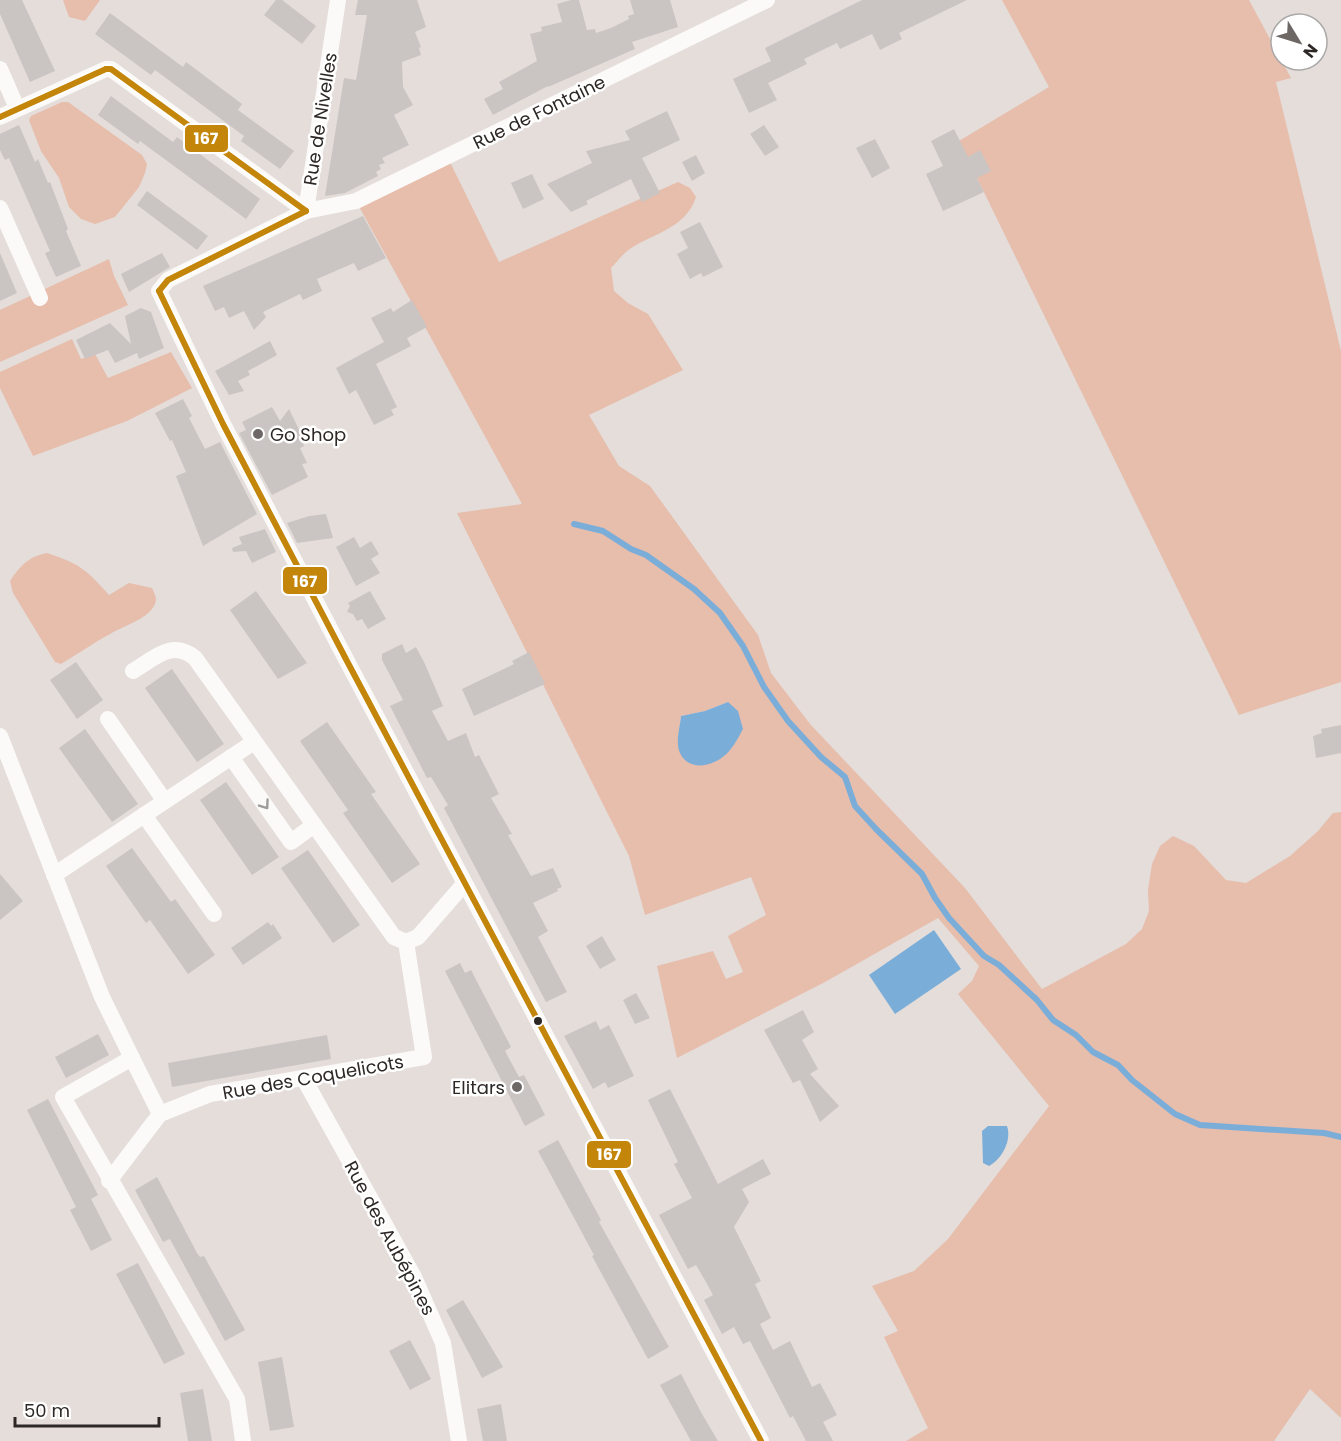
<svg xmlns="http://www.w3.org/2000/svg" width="1341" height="1441" viewBox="0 0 1341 1441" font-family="Poppins,sans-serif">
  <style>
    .green { fill: #e7bdac; fill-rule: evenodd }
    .water { fill: #7badd9 }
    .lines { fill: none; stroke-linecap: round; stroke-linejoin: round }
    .stream { stroke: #7badd9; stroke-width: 6 }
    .building { fill: #cac5c3 }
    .minor { stroke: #fbfaf9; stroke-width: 16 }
    .bus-1-casing { stroke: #fff; stroke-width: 10 }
    .bus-1 { stroke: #c4860a; stroke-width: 6 }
    .oneway { stroke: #9e9c9a }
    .poi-dot { fill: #6d6765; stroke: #fff; stroke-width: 2 }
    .bus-dot { fill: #2d2826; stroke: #fff; stroke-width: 2 }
    .labels { text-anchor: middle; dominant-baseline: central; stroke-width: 5; stroke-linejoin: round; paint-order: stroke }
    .street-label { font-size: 18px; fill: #2d2826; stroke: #fff }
    .poi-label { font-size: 18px; fill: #2d2826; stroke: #fff; text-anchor: start }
    .line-badge { stroke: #fff; stroke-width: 2 }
    .badge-label { font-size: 16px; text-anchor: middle; font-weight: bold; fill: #fff }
  </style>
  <rect width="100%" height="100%" fill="#e4ddda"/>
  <g class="green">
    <path d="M63 0H100L85 21 69 17Z"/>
    <path d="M1002 0H1249L1291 78 1276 82 1341 351V682L1239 715 959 141 1049 87Z"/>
    <path d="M62 102H68L142 155 147 164 145 173 139 187 115 217 95 224 81 219 69 207 59 178 41 151 29 120 31 116Z"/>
    <path d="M447 156 499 262 678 182 690 188 696 197C686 229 652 233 627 251 621 256 616 263 611 268L614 291 628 303 648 314 683 370 589 415 619 466 650 486 758 635 771 673 810 724 965 888 1042 989 1126 944 1142 929 1149 911 1148 890 1152 864 1160 846 1173 836 1194 846 1226 880 1246 883 1290 856 1318 831 1333 813 1341 812V1418L1310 1389 1274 1441H906L928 1428 884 1337 898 1331 872 1286 914 1271 948 1239 1049 1106 958 994 972 981 979 966 938 918 825 982 677 1058 657 966 713 951 726 979 743 972 728 936 766 915 751 877 645 915 629 856 457 513 522 504 356 201ZM728 702 678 740 681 716 705 711Z"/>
    <path d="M109 259 114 276 128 305 0 362V310Z"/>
    <path d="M72 339 81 359 95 354 108 378 171 352 192 388 127 421 33 456 0 388V372Z"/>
    <path d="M47 553C80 564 86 569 109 595L129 583 152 588C155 595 158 599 154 606 146 620 123 626 110 634 93 643 78 654 61 664L55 662 13 593 10 581C21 565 28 557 47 553Z"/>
  </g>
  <g class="water">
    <path d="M728 702 738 711 743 729C738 738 732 750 724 756 712 766 689 772 680 753 675 743 680 727 681 716L705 711Z"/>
    <path d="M934 930 961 969 895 1014 869 975Z"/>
    <path d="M988 1126H1007C1012 1140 1002 1159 989 1166L983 1163 982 1131Z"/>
  </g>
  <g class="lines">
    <path class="stream" d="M574 524 603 531 631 549 646 555 694 589 720 613 743 646 764 687 788 721 821 757 845 777 855 806 876 829 922 874 935 898 949 918 984 956 999 965 1037 1000 1053 1020 1076 1035 1093 1052 1118 1065 1132 1080 1175 1114 1200 1125 1324 1133 1341 1137"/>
  </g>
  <g class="building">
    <path d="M0 0H22L55 71 30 82 0 14Z"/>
    <path d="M276 0H282L316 26 302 44 264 15Z"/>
    <path d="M358 0H417L426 27 415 32 421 47 419 48 421 55 402 62 403 87 413 105 394 115 409 145 382 158 385 163 379 165 381 169 376 172 378 176 345 193 325 196 344 78 356 80 362 45 367 15H355Z"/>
    <path d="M571 0H579L587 30 595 29 596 33 611 28 629 19 628 16 634 14 630 0H670L678 27 632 42 635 49 548 87V86L493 115 484 99 503 89 499 82 537 61 530 34 542 31 541 27 562 22 557 4Z"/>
    <path d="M862 0H967L899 33 902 39 880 50 872 34 840 49 837 43 804 59 807 64 768 83 777 100 749 113 733 79 771 61 765 48Z"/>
    <path d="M110 13 183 67 186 62 242 104 238 110 294 151 280 169 241 141 244 136 186 93 155 70 151 75 95 34Z"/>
    <path d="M111 96 173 142 177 137 260 199 246 219 140 141 138 144 98 115Z"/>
    <path d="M667 111 680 140 642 158 660 193 642 202 631 179 586 201 588 204 571 212 547 184 592 163 586 151 630 140 625 131Z"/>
    <path d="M19 125 35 162 38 159 48 183 50 182 68 229 66 231 81 266 56 277 45 253 50 251 17 176 9 158 5 160 0 150V134Z"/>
    <path d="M764 125 779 147 765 156 750 134Z"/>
    <path d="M954 129 968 157 980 150 991 171 977 178 984 192 943 211 926 174 943 166 931 141Z"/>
    <path d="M875 139 890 168 872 178 856 148Z"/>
    <path d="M696 155 705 173 692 181 682 162Z"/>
    <path d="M532 174 544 199 523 209 511 183Z"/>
    <path d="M147 191 208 236 197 250 137 205Z"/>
    <path d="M363 216 386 258 358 271 354 263 317 279 322 291 303 300 300 294 263 312 266 317 254 330 244 311 229 318 224 307 215 311 203 286Z"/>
    <path d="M700 222 723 267 703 277 701 273 690 279 677 254 688 248 680 232Z"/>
    <path d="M0 253 17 293 0 301Z"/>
    <path d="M162 253 170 267 129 292 121 274Z"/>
    <path d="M412 300 427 327 407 338 411 346 376 364 397 407 391 410 394 415 374 425 356 390 349 394 336 368 384 342 371 318 391 308 393 312Z"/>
    <path d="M141 308 151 312 164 348 139 359 137 353 115 363 108 350 85 359 76 340 110 323 131 344 125 316Z"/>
    <path d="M270 341 277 355 248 371 250 375 238 381 244 391 229 395 215 371Z"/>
    <path d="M183 399 192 416 189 418 205 449 220 442 257 514 203 546 176 476 186 472 172 440 170 441 155 413Z"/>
    <path d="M272 407 280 421 289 409 304 440 302 441 304 446 300 448 307 463 302 464 308 477 272 495 239 433 246 430 242 422Z"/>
    <path d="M326 514 333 538 297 543 287 523 309 516Z"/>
    <path d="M265 529 276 552 252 563 246 551 233 552 232 548 242 544 239 537Z"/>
    <path d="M354 537 360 548 371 541 379 554 371 559 380 573 356 586 336 547Z"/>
    <path d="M256 591 307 663 278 679 230 610Z"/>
    <path d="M370 591 386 619 368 629 362 619 357 621 353 614 347 612 350 606 348 603Z"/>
    <path d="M402 644 406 653 416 647 424 662 443 706 432 711 448 741 466 733 475 757 479 755 499 794 491 798 512 834 508 835 531 876 553 868 562 887 557 889 558 891 533 903 548 931 538 937 567 992 546 1002 444 808 448 805 431 777 427 778 390 706 403 700 382 660V654Z"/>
    <path d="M529 652 545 684 474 716 462 689 514 664 512 661Z"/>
    <path d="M76 662 103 700 77 719 50 680Z"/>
    <path d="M172 669 224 744 197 762 145 688Z"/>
    <path d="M327 722 376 792 371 794 420 864 392 883 343 813 348 810 300 741Z"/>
    <path d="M1341 725V753L1316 758 1313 736 1322 733 1321 729Z"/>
    <path d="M85 729 138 804 112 822 59 748Z"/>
    <path d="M226 782 279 857 252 875 200 800Z"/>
    <path d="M132 848 171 902 175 899 215 955 188 974 150 920 146 923 106 866Z"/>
    <path d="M308 850 360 925 333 943 281 868Z"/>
    <path d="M0 874 23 901 0 920Z"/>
    <path d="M268 922 271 926 273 924 282 938 243 965 231 948Z"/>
    <path d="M602 936 616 960 600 969 586 946Z"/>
    <path d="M460 963 465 973 471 970 511 1047 505 1051 519 1077 524 1075 545 1115 525 1126 445 971Z"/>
    <path d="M636 993 650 1018 635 1024 623 1000Z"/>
    <path d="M803 1010 814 1032 802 1040 818 1069 810 1074 839 1106 820 1122 800 1080 793 1083 764 1030Z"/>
    <path d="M596 1021 600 1030 609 1025 634 1076 608 1088 605 1082 593 1089 564 1036Z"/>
    <path d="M98 1034 109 1055 66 1078 55 1057Z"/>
    <path d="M327 1035 331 1059 172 1087 168 1063Z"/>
    <path d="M670 1089 718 1184 763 1159 771 1174 742 1189 749 1202 734 1227 761 1281 755 1284 771 1318 760 1324 773 1350 790 1341 812 1387 820 1383 837 1415 823 1422 833 1441H806L793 1416 790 1418 750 1341 743 1344 734 1327 722 1334 704 1300 713 1295 706 1282 696 1265 688 1269 659 1215 692 1198 674 1164 678 1162 648 1100Z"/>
    <path d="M48 1099 98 1195 91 1199 112 1240 91 1251 70 1210 76 1207 27 1110Z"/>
    <path d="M558 1140 601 1220 599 1222 669 1347 648 1359 592 1256 594 1255 538 1151Z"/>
    <path d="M157 1177 197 1253 200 1257 204 1256 245 1330 225 1341 170 1239 163 1242 135 1190Z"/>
    <path d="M138 1263 185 1354 164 1364 116 1274Z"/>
    <path d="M463 1300 503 1367 482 1378 446 1310Z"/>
    <path d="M410 1340 431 1379 410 1390 389 1351Z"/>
    <path d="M282 1357 294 1427 270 1431 258 1362Z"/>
    <path d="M681 1374 702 1414 718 1441H691L660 1385Z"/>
    <path d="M203 1389 212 1441H188L180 1393Z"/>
    <path d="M501 1404 507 1441H483L477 1409Z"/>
  </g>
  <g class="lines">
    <g class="minor">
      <path d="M0 69 17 108"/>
      <path d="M0 117 106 69H111L306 211"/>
      <path d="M0 208 40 298"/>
      <path d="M306 211 338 0"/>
      <path d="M133 671C155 658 172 639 195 658L394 937 406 942 418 937 464 884"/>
      <path d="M108 719 164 800"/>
      <path d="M0 736 102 997 132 1058"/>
      <path d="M231 757 291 842 314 825"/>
      <path d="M144 815 214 914"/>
      <path d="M54 875 254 742"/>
      <path d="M304 1079 414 1277 443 1343 459 1441"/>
      <path d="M160 1114 210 1094 424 1057 406 942"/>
      <path d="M109 1181 160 1114 132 1058 63 1097 237 1399 243 1441"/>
      <path d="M761 1441 348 663 223 424 159 291 168 280 306 211 356 201 767 0"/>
    </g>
    <defs>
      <g id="bus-1">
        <path d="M106 69H111L306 211"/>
        <path d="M0 117 106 69"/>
        <path d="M159 291 223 424 348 663 761 1441"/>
        <path d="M159 291 168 280 306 211"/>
      </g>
    </defs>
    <use href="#bus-1" class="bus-1-casing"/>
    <use href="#bus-1" class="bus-1"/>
  </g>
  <defs><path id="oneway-chevron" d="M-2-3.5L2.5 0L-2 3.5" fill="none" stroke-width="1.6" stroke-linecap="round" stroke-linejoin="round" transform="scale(1.5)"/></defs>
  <use class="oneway" href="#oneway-chevron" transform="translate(265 805) rotate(55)"/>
  <g class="poi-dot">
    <circle cx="258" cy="434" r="6"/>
    <circle cx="517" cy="1087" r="6"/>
  </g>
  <circle class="bus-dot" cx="538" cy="1021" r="5"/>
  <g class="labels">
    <g class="street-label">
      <text transform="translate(539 112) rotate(-26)">Rue de Fontaine</text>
      <text transform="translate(320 119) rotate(-81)">Rue de Nivelles</text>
      <text transform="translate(313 1077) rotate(-10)">Rue des Coquelicots</text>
      <text transform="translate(390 1238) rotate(62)">Rue des Aubépines</text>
    </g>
    <g class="poi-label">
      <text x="270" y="434">Go Shop</text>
      <text x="505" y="1087" text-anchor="end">Elitars</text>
    </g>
  </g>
  <g class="line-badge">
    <rect x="184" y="124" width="45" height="29" rx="6" fill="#c4860a"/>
    <rect x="282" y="566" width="46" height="29" rx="6" fill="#c4860a"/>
    <rect x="586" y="1140" width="46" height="29" rx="6" fill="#c4860a"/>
  </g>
  <g class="badge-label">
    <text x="206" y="144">167</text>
    <text x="305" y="587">167</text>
    <text x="609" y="1160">167</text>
  </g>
  <g transform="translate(1299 42) rotate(128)"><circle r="28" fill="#ffffff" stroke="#aba9a8" stroke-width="1.5"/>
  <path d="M0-4.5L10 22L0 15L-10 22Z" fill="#6d6765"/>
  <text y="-9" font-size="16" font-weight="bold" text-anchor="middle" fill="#2d2826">N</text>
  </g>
  <path d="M15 1417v9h144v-9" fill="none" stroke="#2d2826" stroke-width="3"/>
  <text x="24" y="1417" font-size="18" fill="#2d2826" stroke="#ffffff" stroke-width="4.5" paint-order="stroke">50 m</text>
</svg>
